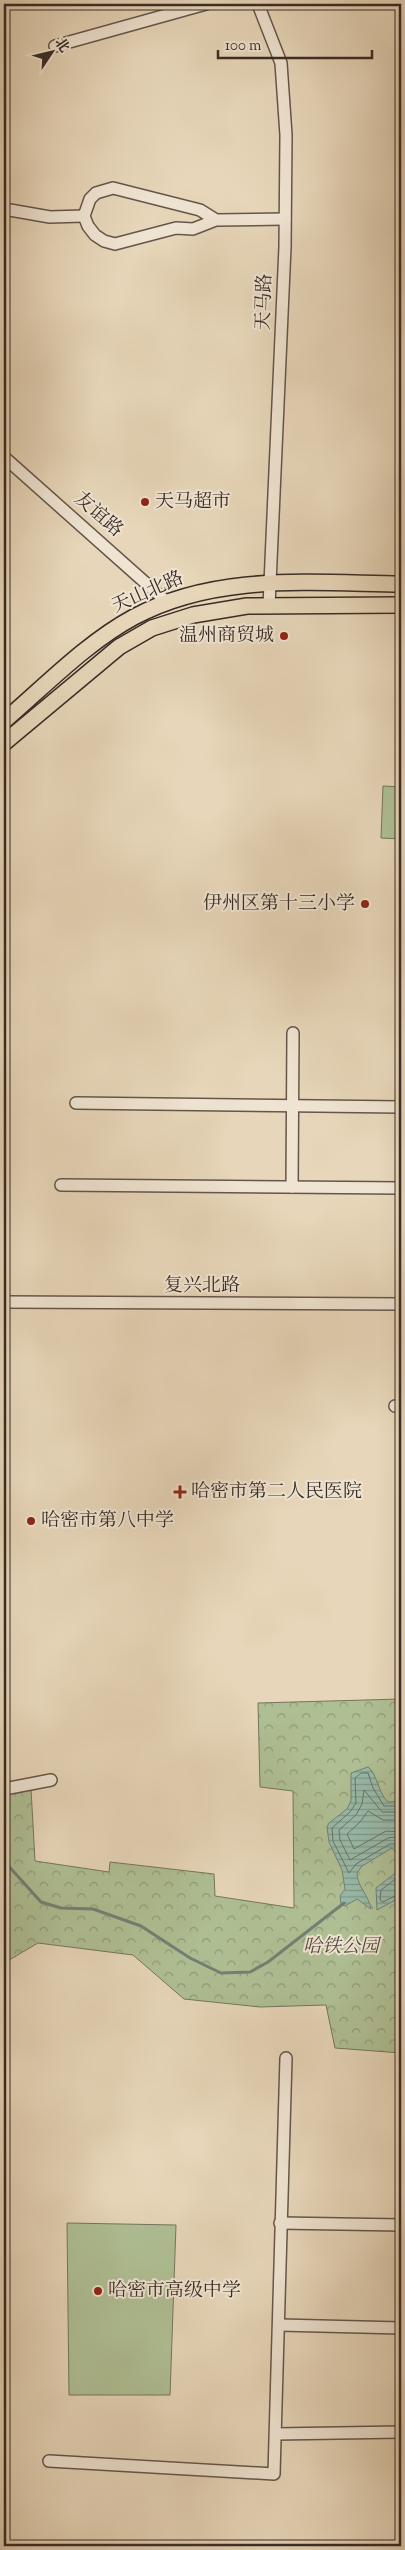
<svg xmlns="http://www.w3.org/2000/svg" width="405" height="2550" viewBox="0 0 405 2550" font-family="'Sorts Mill Goudy','Noto Serif SC',serif">
  <style>
    .grass { fill: #afbf94; stroke: #74765d }
    .park { fill: url(#park-crowns); stroke: #74765d }
    .water { fill: url(#water-rules); stroke: #728175 }
    .lines { fill: none; stroke-linecap: round; stroke-linejoin: round }
    .shore { stroke: #687368; stroke-width: 1 }
    .stream { stroke: #728175; stroke-width: 3 }
    .minor-casing { stroke: #64564b; stroke-width: 14 }
    .major-casing { stroke: #382c26; stroke-width: 18 }
    .minor { stroke: #efe4d2; stroke-width: 11 }
    .major { stroke: #e7d6b9; stroke-width: 15 }
    .poi-dot { fill: #8f2418; stroke: #efe4d2; stroke-width: 2 }
    .labels { text-anchor: middle; dominant-baseline: central; stroke-width: 4; stroke-linejoin: round; paint-order: stroke }
    .street-label { font-size: 19px; fill: #382c26; stroke: #efe4d2 }
    .poi-label { font-size: 19px; fill: #382c26; stroke: #efe4d2; text-anchor: start }
    .park-label { font-size: 19px; font-style: italic; fill: #50493c; stroke: #efe4d2 }
  </style>
  <defs>
    <pattern id="park-crowns" width="20" height="18" patternUnits="userSpaceOnUse" patternTransform="scale(1.25)"><rect width="20" height="18" fill="#afbf94"/><path d="M2 6a3 3 0 1 1 6 0M12 15a3 3 0 1 1 6 0" fill="none" stroke="#8f9b79"/></pattern>
    <pattern id="water-rules" width="6" height="5" patternUnits="userSpaceOnUse" patternTransform="scale(1.25)"><rect width="6" height="5" fill="#98baa9"/><path d="M0 2.5h6" fill="none" stroke="#7d9789"/></pattern>
  </defs>
  <rect width="100%" height="100%" fill="#e7d6b9"/>
  <filter id="stains"><feTurbulence type="fractalNoise" baseFrequency=".004" numOctaves="4"/><feColorMatrix values="0 0 0 0 .2 0 0 0 0 .09 0 0 0 0 .02 0 0 0 .5 -.17"/></filter>
  <radialGradient id="worn" r=".72"><stop offset=".6" stop-color="#630" stop-opacity="0"/><stop offset="1" stop-color="#630" stop-opacity=".3"/></radialGradient>
  <g class="grass">
    <path d="M383 786 401 787V839L381 838Z"/>
    <path d="M67 2223 176 2225 170 2395H69Z"/>
  </g>
  <path class="park" d="M401 1699V2053L335 2048 326 2005 260 2007 184 1999 133 1955 38 1943 4 1963V1795L31 1789 35 1861 109 1872 110 1862 214 1874 215 1896 294 1908 293 1791 260 1787 258 1703Z"/>
  <g class="water">
    <path d="M368 1767C377 1773 378 1793 388 1802L401 1801V1858L392 1848 362 1866 357 1873C357 1886 369 1896 371 1909L357 1899 345 1906 341 1904 340 1896 345 1889 342 1870 329 1842 327 1827 329 1823 347 1809 351 1801V1773Z"/>
    <path d="M401 1860V1897L377 1910 376 1888 398 1871Z"/>
  </g>
  <g class="lines">
    <g class="shore">
      <path d="M401 1806H384L373 1788 368 1773H361L355 1778 356 1803 350 1812 332 1828 333 1841 349 1873 356 1864 390 1844H395L401 1849"/>
      <path d="M401 1812H382L364 1790 362 1804 356 1815 339 1830 340 1840 350 1860 388 1838 395 1837 401 1841"/>
      <path d="M401 1820H383L368 1811 360 1822 347 1834 354 1849 386 1831 401 1832"/>
      <path d="M401 1875 381 1890 380 1900 383 1902 401 1893"/>
    </g>
    <path class="stream" d="M4 1861 41 1902 61 1908 93 1909 141 1926 190 1958 221 1973 250 1972 268 1962 344 1903"/>
    <defs>
      <g id="minor">
        <path d="M258 4 281 63 286 135 285 247 269 606"/>
        <path d="M55 46 206 4"/>
        <path d="M4 209 50 217 84 216"/>
        <path d="M216 220 193 229 176 228 115 244 104 241 95 235 88 226 84 216 90 199 96 193 113 188 200 210 216 220 285 219"/>
        <path d="M4 457 167 602"/>
        <path d="M76 1103 401 1107"/>
        <path d="M61 1185 401 1188"/>
        <path d="M292 1187 293 1033"/>
        <path d="M4 1302 401 1304"/>
        <path d="M395 1406H401"/>
        <path d="M4 1789 51 1780"/>
        <path d="M280 2223 401 2225"/>
        <path d="M280 2325 401 2328"/>
        <path d="M276 2434 401 2432"/>
        <path d="M49 2461 274 2474 286 2058"/>
      </g>
      <g id="major">
        <path d="M4 721C45 686 86 643 134 617 216 573 311 583 401 584"/>
        <path d="M4 743 119 647 152 628 193 615 247 606 401 605"/>
      </g>
    </defs>
    <use href="#minor" class="minor-casing"/>
    <use href="#major" class="major-casing"/>
    <use href="#minor" class="minor"/>
    <use href="#major" class="major"/>
  </g>
  <g class="poi-dot">
    <circle cx="145" cy="502" r="5"/>
    <circle cx="284" cy="636" r="5"/>
    <circle cx="365" cy="904" r="5"/>
    <path d="M177.5 1484.5h5v5h5v5h-5v5h-5v-5h-5v-5h5z"/>
    <circle cx="31" cy="1521" r="5"/>
    <circle cx="98" cy="2291" r="5"/>
  </g>
  <g class="labels">
    <g class="street-label">
      <text transform="translate(265 302) rotate(-88)">天马路</text>
      <text transform="translate(98 515) rotate(41)">友谊路</text>
      <text transform="translate(148 593) rotate(-24)">天山北路</text>
      <text x="202" y="1286">复兴北路</text>
    </g>
    <g class="poi-label">
      <text x="155" y="502">天马超市</text>
      <text x="274" y="636" text-anchor="end">温州商贸城</text>
      <text x="355" y="904" text-anchor="end">伊州区第十三小学</text>
      <text x="191" y="1492">哈密市第二人民医院</text>
      <text x="41" y="1521">哈密市第八中学</text>
      <text x="108" y="2291">哈密市高级中学</text>
    </g>
    <g class="park-label">
      <text x="341" y="1947">哈铁公园</text>
    </g>
  </g>
  <rect width="405" height="2550" fill="none" stroke="#e7d6b9" stroke-width="20"/>
  <rect x="5" y="5" width="395" height="2540" fill="none" stroke="#382c26" stroke-width="2.5"/>
  <rect x="10" y="10" width="385" height="2530" fill="none" stroke="#382c26"/>
  <g transform="translate(52 52) rotate(55)" stroke="#efe4d2" stroke-width="4" paint-order="stroke">
  <path d="M0-4L9 19L0 12L-9 19Z" fill="#382c26"/>
  <text y="-8" font-size="14" font-weight="bold" text-anchor="middle" fill="#382c26">北</text>
  </g>
  <path d="M218 50v8h154v-8" fill="none" stroke="#382c26" stroke-width="2.5"/>
  <text x="225" y="50" font-size="15" fill="#382c26" stroke="#efe4d2" stroke-width="4" paint-order="stroke">100 m</text>
  <rect width="100%" height="100%" filter="url(#stains)"/>
  <rect width="100%" height="100%" fill="url(#worn)"/>
</svg>
